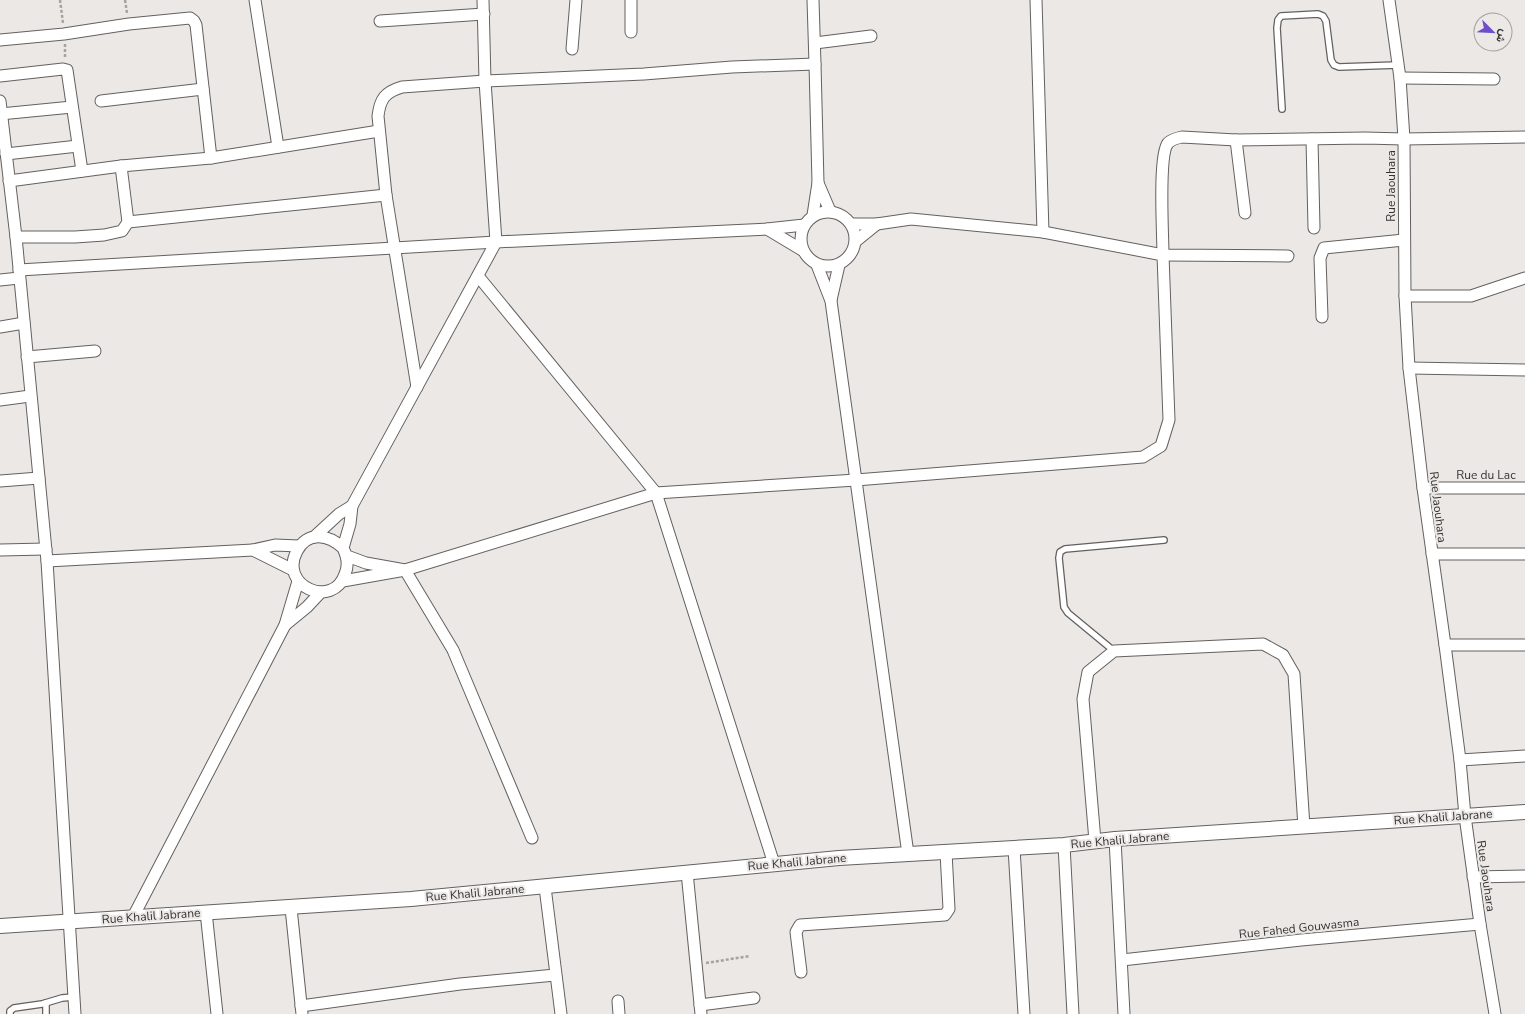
<svg xmlns="http://www.w3.org/2000/svg" width="1525" height="1014" viewBox="0 0 1525 1014" font-family="'Nunito Sans',Vazirmatn,sans-serif">
  <style>
    .lines { fill: none; stroke-linecap: round; stroke-linejoin: round }
    .service-casing { stroke: #64605f; stroke-width: 8 }
    .minor-casing { stroke: #64605f; stroke-width: 13 }
    .tertiary-casing { stroke: #64605f; stroke-width: 16 }
    .path { stroke: #a5a3a1; stroke-width: 2.5; stroke-dasharray: 3 2; stroke-linecap: butt }
    .service { stroke: #fff; stroke-width: 5.5 }
    .minor { stroke: #fff; stroke-width: 11 }
    .tertiary { stroke: #fff; stroke-width: 14 }
    .labels { text-anchor: middle; dominant-baseline: central; stroke-width: 4; stroke-linejoin: round; paint-order: stroke }
    .street-label { font-size: 12px; fill: #353433; stroke: #ebe8e6 }
  </style>
  <rect width="100%" height="100%" fill="#ebe8e6"/>
  <g class="lines">
    <defs>
      <g id="service">
        <path d="M1282 109 1277 28 1278 20 1281 16 1318 14 1323 16 1326 21 1331 60 1334 65 1339 67 1398 65"/>
        <path d="M1114 651 1068 613 1064 607 1059 558 1060 552 1065 549 1164 540"/>
        <path d="M46 1003V1014"/>
        <path d="M10 1014V1011L14 1008 42 1004 62 998 74 997"/>
      </g>
      <g id="minor">
        <path d="M255 0 278 147"/>
        <path d="M1036 0 1043 232"/>
        <path d="M1389 0 1400 78 1404 139 1405 296 1409 368 1423 488 1445 645 1460 760 1465 816 1480 924 1495 1014"/>
        <path d="M380 21 484 14"/>
        <path d="M631 32V0"/>
        <path d="M0 40 64 34 129 24 190 18 194 21 196 25 211 158"/>
        <path d="M815 43 871 36"/>
        <path d="M572 49 576 0"/>
        <path d="M0 76 63 69 67 70 82 171"/>
        <path d="M1400 78 1494 79"/>
        <path d="M0 101 16 237 47 561 75 1014"/>
        <path d="M101 101 203 89"/>
        <path d="M0 114 72 107"/>
        <path d="M1312 139 1314 228"/>
        <path d="M1236 140 1245 213"/>
        <path d="M6 154 78 146"/>
        <path d="M9 181 121 166 211 158 379 131"/>
        <path d="M818 183 830 211"/>
        <circle cx="828" cy="239" r="27"/>
        <path d="M813 215 818 183 815 64"/>
        <path d="M128 222 386 195"/>
        <path d="M767 229 802 250"/>
        <path d="M16 237H75L104 235 122 231 128 222 121 166"/>
        <path d="M856 241 877 224"/>
        <path d="M1288 256 1163 255C1163 235 1158 155 1168 143 1172 139 1177 138 1182 137L1236 140 1365 138 1404 139 1525 137"/>
        <path d="M817 265 831 301 908 854"/>
        <path d="M19 270 496 242 767 229 804 225"/>
        <path d="M478 276 656 493 774 864"/>
        <path d="M0 280 19 278"/>
        <path d="M1405 296H1471L1525 278"/>
        <path d="M831 300 839 265"/>
        <path d="M1322 317 1320 258 1324 248 1404 240"/>
        <path d="M0 327 24 323"/>
        <path d="M27 357 95 351"/>
        <path d="M1409 368 1525 370"/>
        <path d="M417 387 386 195 378 116C380 99 385 92 402 87L485 81 644 74 732 67 815 64 813 0"/>
        <path d="M0 400 30 396"/>
        <path d="M0 481 39 478"/>
        <path d="M1423 488H1525"/>
        <path d="M314 537 339 514 352 506"/>
        <path d="M343 548C329 535 308 530 297 551 278 586 333 610 345 574 349 565 347 556 343 548L350 524 352 506 496 242 485 81 483 0"/>
        <path d="M0 550 46 549"/>
        <path d="M253 550 293 570"/>
        <path d="M1432 554H1525"/>
        <path d="M347 556 366 563 405 570 453 650 532 838"/>
        <path d="M47 561 253 550 275 545 299 546"/>
        <path d="M343 581 405 570 656 493 856 480 1143 457 1161 446 1169 420 1163 255 1043 232 911 219 877 224H852"/>
        <path d="M285 625 307 607 321 592"/>
        <path d="M1445 645H1525"/>
        <path d="M1460 760 1525 756"/>
        <path d="M1115 839 1124 1014"/>
        <path d="M1095 841 1083 699 1088 672 1114 651 1263 644 1283 655 1294 674 1304 827"/>
        <path d="M1064 845 1073 1014"/>
        <path d="M1014 848 1024 1014"/>
        <path d="M687 872 701 1014"/>
        <path d="M1473 877 1525 876"/>
        <path d="M545 887 561 1014"/>
        <path d="M291 908 302 1014"/>
        <path d="M206 912 217 1014"/>
        <path d="M133 917 285 625 298 581"/>
        <path d="M1122 960 1301 940 1480 924"/>
        <path d="M801 972 796 932 800 925 945 915 949 909 946 852"/>
        <path d="M618 1001 619 1014"/>
        <path d="M700 1005 754 998"/>
        <path d="M301 1006 460 984 555 975"/>
      </g>
      <path id="tertiary" d="M0 926 411 899 839 858 1064 845 1115 839 1525 812"/>
    </defs>
    <use href="#service" class="service-casing"/>
    <use href="#minor" class="minor-casing"/>
    <use href="#tertiary" class="tertiary-casing"/>
    <g class="path">
      <path d="M60 0 63 23"/>
      <path d="M125 0 127 13"/>
      <path d="M65 44V59"/>
      <path d="M706 963 750 956"/>
    </g>
    <use href="#service" class="service"/>
    <use href="#minor" class="minor"/>
    <use href="#tertiary" class="tertiary"/>
  </g>
  <g class="labels">
    <g class="street-label">
      <text transform="translate(1391 186) rotate(-90)">Rue Jaouhara</text>
      <text x="1486" y="475">Rue du Lac</text>
      <text transform="translate(1438 507) rotate(83)">Rue Jaouhara</text>
      <text transform="translate(1443 817) rotate(-4)">Rue Khalil Jabrane</text>
      <text transform="translate(1120 840) rotate(-5)">Rue Khalil Jabrane</text>
      <text transform="translate(797 862) rotate(-5)">Rue Khalil Jabrane</text>
      <text transform="translate(1486 876) rotate(82)">Rue Jaouhara</text>
      <text transform="translate(475 893) rotate(-5)">Rue Khalil Jabrane</text>
      <text transform="translate(151 916) rotate(-4)">Rue Khalil Jabrane</text>
      <text transform="translate(1299 928) rotate(-6)">Rue Fahed Gouwasma</text>
    </g>
  </g>
  <g transform="translate(1493 32) rotate(114)"><circle r="19" fill="#ebe8e6" stroke="#a2a09e"/>
  <path d="M0-3L7 15L0 10L-7 15Z" fill="#6e4fc9"/>
  <text y="-6" font-size="11" font-weight="bold" text-anchor="middle" fill="#353433">ش</text>
  </g>
</svg>
